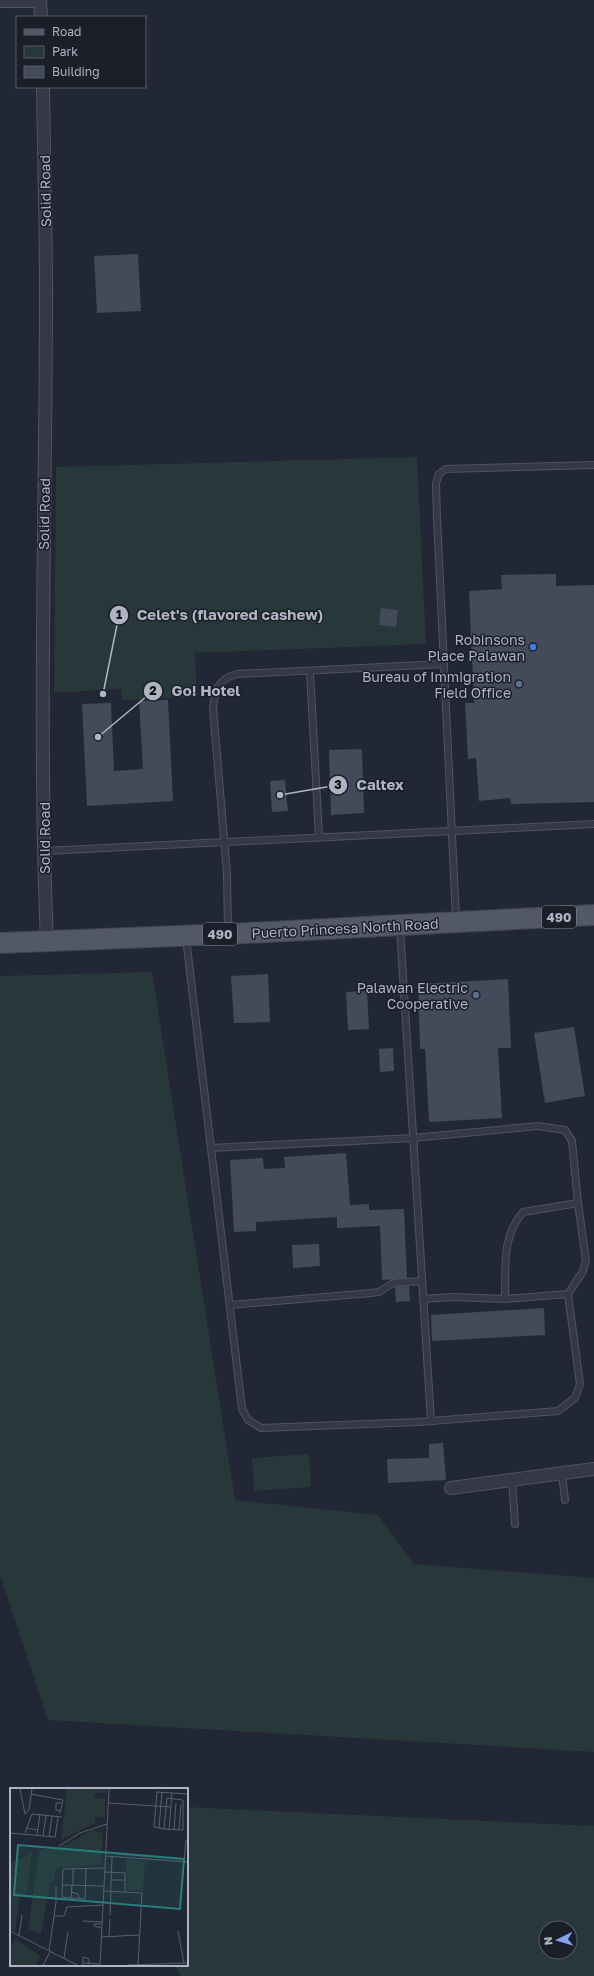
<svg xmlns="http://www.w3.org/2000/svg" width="594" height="1976" viewBox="0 0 594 1976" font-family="'Golos Text',sans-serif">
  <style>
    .green { fill: #27373a; fill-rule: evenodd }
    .building { fill: #434a59 }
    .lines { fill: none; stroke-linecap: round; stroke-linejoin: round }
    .lane-casing { stroke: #4f5460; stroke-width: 8 }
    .street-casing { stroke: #4f5460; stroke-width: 14 }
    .primary-casing { stroke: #3e434f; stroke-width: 22 }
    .lane { stroke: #353945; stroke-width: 6 }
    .street { stroke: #353945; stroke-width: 12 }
    .primary { stroke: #525865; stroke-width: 20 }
    .shop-dot { fill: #3f7fe0; stroke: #1a1f2a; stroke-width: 1.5 }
    .service-dot { fill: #5c6f8a; stroke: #1a1f2a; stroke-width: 1.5 }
    .labels { text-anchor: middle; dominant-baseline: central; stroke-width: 3; stroke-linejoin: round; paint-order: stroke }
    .shield { fill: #1a1f2a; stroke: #828794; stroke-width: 1 }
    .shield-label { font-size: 13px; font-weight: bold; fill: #afb4c2 }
    .street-label { font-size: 14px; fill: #afb4c2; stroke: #1a1f2a }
    .poi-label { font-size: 14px; fill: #afb4c2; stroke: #1a1f2a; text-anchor: end }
    .inset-road { fill: none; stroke: #5a5f6d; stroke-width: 1 }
    .view { fill: #277f7b; fill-opacity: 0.15; stroke: #277f7b; stroke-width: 2 }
    .inset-edge { fill: none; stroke: #afb4c2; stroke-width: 2 }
    .leader { fill: none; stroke: #afb4c2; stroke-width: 1.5 }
    .callout-dot { fill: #afb4c2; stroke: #1a1f2a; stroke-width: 1.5 }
    .mark-label { font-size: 12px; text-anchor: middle; font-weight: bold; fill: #111 }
    .callout-label { font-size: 15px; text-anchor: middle; font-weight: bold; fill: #afb4c2; stroke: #1a1f2a; stroke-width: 3; stroke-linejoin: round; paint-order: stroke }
  </style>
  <rect width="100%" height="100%" fill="#212734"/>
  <g class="green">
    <path d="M417 457 426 644 195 653 197 697 122 700 121 689 54 693 56 467Z"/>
    <path d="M152 972 235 1500 378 1515 414 1564 594 1578V1752L48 1720 0 1575V976Z"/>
    <path d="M309 1454 311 1487 254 1491 252 1458Z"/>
    <path d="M187 1807 594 1826V1976H181L175 1965H187ZM546 1928H570V1952H546Z"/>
  </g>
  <g class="building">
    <path d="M138 254 141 311 97 313 94 256Z"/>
    <path d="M556 574V586L594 585V802L511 804 510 798 479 801 476 758 468 759 465 703H474L469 591 502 589 501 575Z"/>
    <path d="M381 608 398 610 396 627 379 625Z"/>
    <path d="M168 700 173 801 87 806 82 704 111 703 114 771 143 769 139 701Z"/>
    <path d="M362 749 364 813 331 815 329 750Z"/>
    <path d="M285 780 288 811 272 812 270 781Z"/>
    <path d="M268 974 270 1022 234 1023 231 976Z"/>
    <path d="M508 979 511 1048H498L502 1118 429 1122 425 1049H420L418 984Z"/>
    <path d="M367 991 369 1029 348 1030 346 992Z"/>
    <path d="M574 1027 585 1096 545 1103 534 1033Z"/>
    <path d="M393 1048 394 1071 380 1072 379 1049Z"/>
    <path d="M346 1153 350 1205 369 1204V1210L404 1209 407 1278 382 1280 380 1226 337 1228V1217L256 1222V1231L234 1232 230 1160 263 1158 264 1169 285 1168 284 1157Z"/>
    <path d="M319 1244 320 1266 293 1268 292 1245Z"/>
    <path d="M409 1286 410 1301 396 1302 395 1287Z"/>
    <path d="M544 1308 545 1335 432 1341 431 1315Z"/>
    <path d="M443 1443 446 1480 388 1483 387 1459 429 1458V1444Z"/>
  </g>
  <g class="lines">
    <defs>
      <g id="lane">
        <path d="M310 672 319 836"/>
        <path d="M44 851 594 824"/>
        <path d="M456 919 437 518 436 483 439 474 446 469 594 465"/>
        <path d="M400 928 431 1421"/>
        <path d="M228 931 227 874 213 708C215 690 218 679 237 674L444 664"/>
        <path d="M186 938 242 1409 248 1420 261 1428 419 1422 558 1411 575 1398 580 1384 568 1294 583 1271 586 1260 578 1203 572 1141 565 1130 538 1126 413 1138 211 1148"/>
        <path d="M423 1299 452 1297 505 1299 568 1294"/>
        <path d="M505 1299C506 1267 501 1238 523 1212L578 1203"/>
        <path d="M230 1305 371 1293 379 1292 393 1283 422 1281"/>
        <path d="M562 1474 565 1500"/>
        <path d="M512 1480 515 1524"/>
      </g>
      <g id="street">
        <path d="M40 0 41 17"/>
        <path d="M0 1H40"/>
        <path d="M43 87C44 156 46 224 46 293 46 509 38 726 47 942"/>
        <path d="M451 1488 594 1469"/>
      </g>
      <path id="primary" d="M0 943 228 934 594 915"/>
    </defs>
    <use href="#lane" class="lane-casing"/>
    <use href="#street" class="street-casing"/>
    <use href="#primary" class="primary-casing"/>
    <use href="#lane" class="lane"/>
    <use href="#street" class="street"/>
    <use href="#primary" class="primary"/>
  </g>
  <circle class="shop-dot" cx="533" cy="647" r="4"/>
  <g class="service-dot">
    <circle cx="519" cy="684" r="4"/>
    <circle cx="476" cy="995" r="4"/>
  </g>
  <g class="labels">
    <g class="shield">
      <rect x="542" y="906" width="34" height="22" rx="3"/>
      <rect x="203" y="923" width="34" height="22" rx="3"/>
    </g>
    <g class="shield-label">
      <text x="559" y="917">490</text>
      <text x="220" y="934">490</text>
    </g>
    <g class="street-label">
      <text transform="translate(45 191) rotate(-91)">Solid Road</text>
      <text transform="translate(44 514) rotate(-89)">Solid Road</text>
      <text transform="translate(44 838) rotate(-90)">Solid Road</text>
      <text transform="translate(345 928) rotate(-3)">Puerto Princesa North Road</text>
    </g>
    <g class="poi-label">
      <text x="525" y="639">Robinsons<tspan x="525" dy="16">Place Palawan</tspan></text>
      <text x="511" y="676">Bureau of Immigration<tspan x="511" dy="16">Field Office</tspan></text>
      <text x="468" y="987">Palawan Electric<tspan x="468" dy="16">Cooperative</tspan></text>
    </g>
  </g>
  <g transform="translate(10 1788)">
    <rect width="178" height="178" fill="#212734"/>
    <path d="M57 1H97V5H84V9L95 11V30L85 29V35L51 52ZM82 42 93 45 91 77 46 80 44 92 40 95 31 146 18 142 29 63 56 57ZM22 64 16 108 10 107 5 144 0 140 1 75ZM116 71 135 73 133 103 117 102ZM6 151 30 168 26 177H0V159Z" fill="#27373a"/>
    <path class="inset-road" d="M10 1 15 26 19 21 22 1M21 6 53 12M98 15 161 19M50 23 46 22V15H51M50 25 53 12M16 40 28 42M149 40 152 4M154 41 157 10 173 12V42L154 41 144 39 147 4 178 6M159 41 162 5M164 41 166 15M169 42 171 16M0 45 45 49 48 29M15 45 22 26 52 29M27 47 30 26M33 48 36 27M39 49 42 28M49 58 70 45 97 36M96 68 178 74M174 75 176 52M63 81V97M76 81 75 111 52 109 53 82 54 81 94 80M94 84 115 85V104M102 92H116M52 97 94 98M93 103 132 105 128 177M61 104 68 106 69 111M61 110 62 97M100 127 102 69M45 128H54L57 119 93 117M73 133 92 134M91 136H84V138L92 140M0 143 67 177M168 143 174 175M9 148 12 127M99 148 100 131M91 149 129 147M39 163 46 114V98M54 170 58 144M74 175 90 176M33 177 40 164M73 177V169L79 171V176M90 177 99 1M118 177 178 175"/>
    <path class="view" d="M8 57 174 71 170 121 4 107Z"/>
    <rect width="178" height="178" class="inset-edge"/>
  </g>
  <path class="leader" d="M103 694L119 615M98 737L153 691M280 795L338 785"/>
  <g class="callout-dot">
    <circle cx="103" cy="694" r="4"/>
    <circle cx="98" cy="737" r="4"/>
    <circle cx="280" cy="795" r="4"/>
    <circle cx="119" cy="615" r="10"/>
    <circle cx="153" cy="691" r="10"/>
    <circle cx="338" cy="785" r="10"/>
  </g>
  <g class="mark-label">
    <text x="119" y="619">1</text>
    <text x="153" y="695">2</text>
    <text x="338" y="789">3</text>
  </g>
  <g class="callout-label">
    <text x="230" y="620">Celet's (flavored cashew)</text>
    <text x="206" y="696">Go! Hotel</text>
    <text x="380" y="790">Caltex</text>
  </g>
  <rect x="16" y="16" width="130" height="72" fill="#1a1f2a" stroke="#565b67"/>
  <rect x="24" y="29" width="20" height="6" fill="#525865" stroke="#565b67"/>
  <text x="52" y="36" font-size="12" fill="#afb4c2">Road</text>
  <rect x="24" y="46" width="20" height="12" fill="#27373a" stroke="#565b67"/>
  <text x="52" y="56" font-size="12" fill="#afb4c2">Park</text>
  <rect x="24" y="66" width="20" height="12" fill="#434a59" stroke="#565b67"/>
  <text x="52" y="76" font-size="12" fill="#afb4c2">Building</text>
  <g transform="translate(558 1940) rotate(265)"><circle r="19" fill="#1a1f2a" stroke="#565b67"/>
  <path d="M0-3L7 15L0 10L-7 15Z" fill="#88a3ed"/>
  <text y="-6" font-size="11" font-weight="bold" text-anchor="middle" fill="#afb4c2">N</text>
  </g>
</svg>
